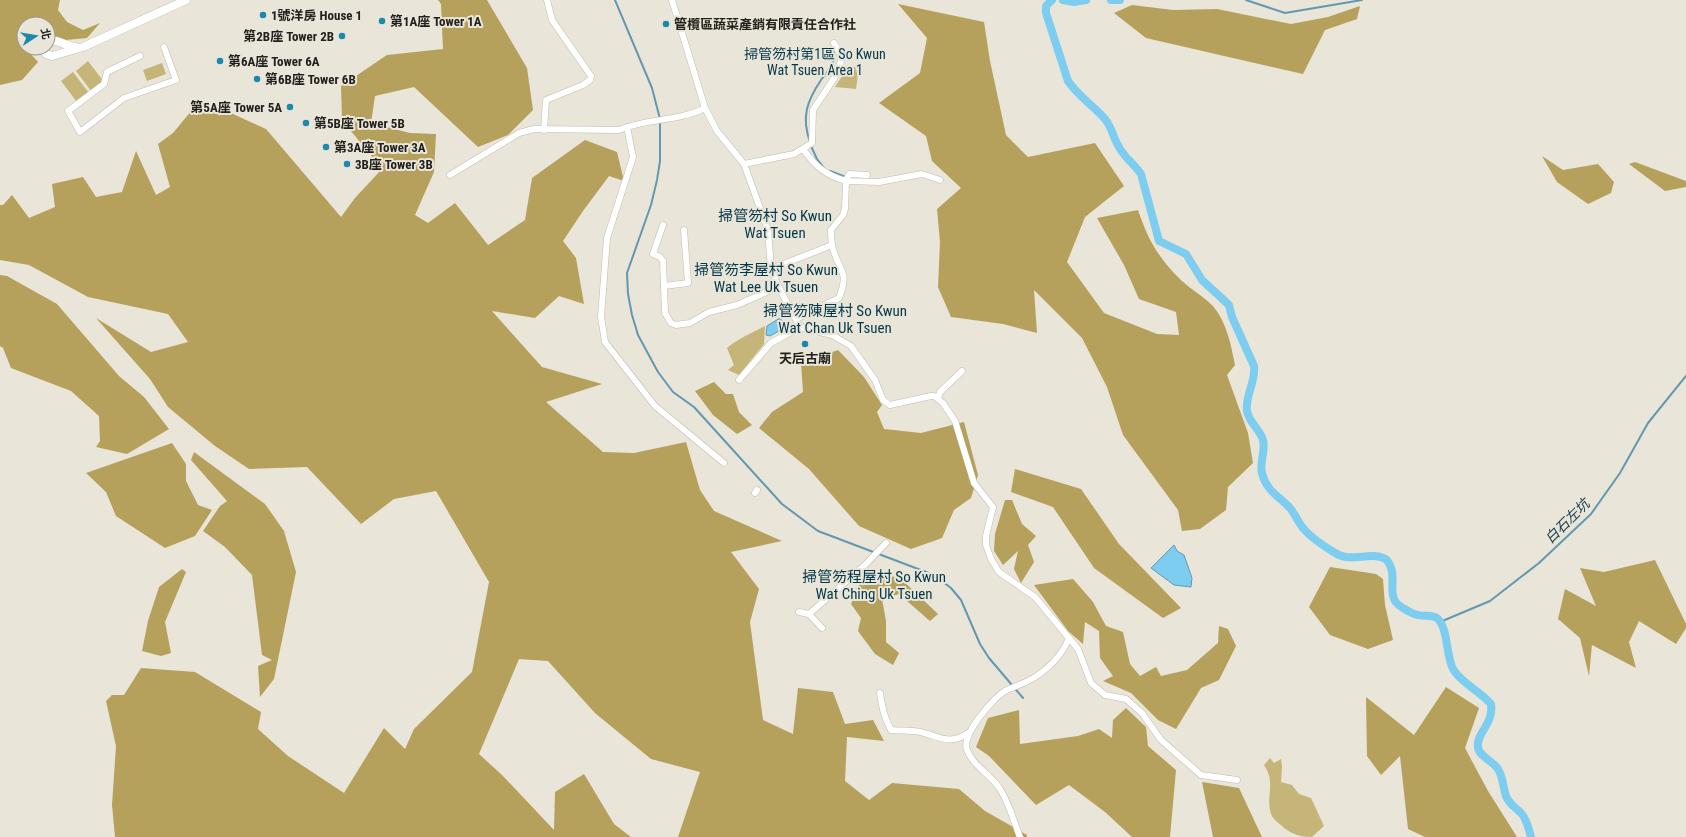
<svg xmlns="http://www.w3.org/2000/svg" width="1686" height="837" viewBox="0 0 1686 837" font-family="'Roboto Condensed','Noto Sans TC',sans-serif">
  <style>
    .green { fill: #c6b578 }
    .forest { fill: #b5a15b }
    .water { fill: #7dcdf0; stroke: #6299b0 }
    .lines { fill: none; stroke-linecap: round; stroke-linejoin: round }
    .stream { stroke: #6299b0; stroke-width: 2 }
    .canal { stroke: #7dcdf0; stroke-width: 8 }
    .street-casing { stroke: #bfbcaf; stroke-width: 7 }
    .secondary-casing { stroke: #bfbcaf; stroke-width: 9 }
    .street { stroke: #fff; stroke-width: 6 }
    .secondary { stroke: #fff; stroke-width: 8 }
    .poi-dot { fill: #1b88af; stroke: #e9e5d8; stroke-width: 1.5 }
    .labels { text-anchor: middle; dominant-baseline: central; stroke-width: 4; stroke-linejoin: round; paint-order: stroke }
    .poi-label { font-size: 13px; font-weight: bold; fill: #22201c; stroke: #e9e5d8; text-anchor: start }
    .neighbourhood-label { font-size: 14px; fill: #03374a; stroke: #e9e5d8 }
    .water-label { font-size: 14px; font-style: italic; fill: #153a49; stroke: #e9e5d8 }
    .quarter-label { font-size: 15px; fill: #03374a; stroke: #e9e5d8 }
  </style>
  <rect width="100%" height="100%" fill="#e9e5d8"/>
  <g class="green">
    <path d="M88 61 104 82 91 91 76 71Z"/>
    <path d="M162 63 166 74 147 81 143 70Z"/>
    <path d="M845 66 855 67C859 75 857 81 856 89L835 87 842 76Z"/>
    <path d="M73 72 89 93 77 102 61 81Z"/>
    <path d="M765 326 764 344 739 375 728 370 734 365 727 348C739 338 752 333 765 326Z"/>
    <path d="M1270 758 1274 763 1281 759 1282 766 1281 782 1292 785 1299 794 1311 798 1324 826 1312 837C1301 837 1291 834 1283 827 1280 824 1274 820 1272 816 1264 798 1277 784 1264 765Z"/>
  </g>
  <g class="forest">
    <path d="M0 0H60L58 10 67 22 83 30 100 23 87 38 66 40 48 34V24H24V48H31L30 53 38 62 22 80 0 85Z"/>
    <path d="M438 0H487L527 68 533 110 508 135 478 147 414 87 375 96 371 123 410 133 436 134 434 172 415 215 428 223 455 203 488 245 525 220 532 178 585 140 617 152 624 181 609 176 583 211 563 241 576 258 584 304 559 296 535 318 492 311 542 367 602 384 546 402 603 452 634 453 686 442 700 490 714 511 782 541 731 552 759 589 750 622 763 720 793 734 798 688 833 692 845 724 873 720 884 741 847 737 845 781 869 800 892 783 959 789 985 811 1027 835V837H678L700 772 651 759 595 713 548 661 519 659 479 754 502 775 554 830 555 792 584 774 614 824 631 837H115L112 805 116 746 106 701 112 695H124L141 668 195 672 261 712 258 729 288 756 344 793 384 728 405 749 414 729 472 672 489 582 436 491 394 499 361 524 307 467 249 469 215 446 168 407 150 379 96 318 151 352 188 342 168 314 88 297 29 265 0 260V205H3L12 195 29 218 55 207 52 184 83 177 96 197 122 192 136 151 156 195 170 187 158 144 173 133 197 104H211L266 129 341 217 355 198 382 169 342 120 341 86 387 55 443 49 441 4Z"/>
    <path d="M898 4 984 22 990 61 1006 135 1028 157 1095 143 1124 186 1085 217 1067 262 1104 313 1157 334 1179 335 1176 312 1139 299 1124 265 1097 218 1138 210C1148 240 1159 259 1182 281 1192 290 1204 297 1213 306 1227 323 1231 345 1235 365L1227 375 1248 433 1253 463 1228 487 1226 510 1200 529 1182 531 1178 510 1123 435 1107 387 1082 338 1034 290 1037 333 1003 324 951 317 938 287 940 242 937 209 961 188 932 161 926 136 879 103 920 73 927 38Z"/>
    <path d="M1132 5 1173 10 1217 9 1291 24 1328 17 1360 6 1357 19 1325 30 1303 74 1146 38 1114 13Z"/>
    <path d="M1542 156 1563 170 1598 164 1614 182 1611 193 1588 204 1557 182Z"/>
    <path d="M1635 162 1686 181V187L1665 191 1629 164Z"/>
    <path d="M0 275 7 276 57 304 119 376 144 397 169 429 127 454 96 447 100 441 99 416 71 391 11 368 3 348 0 346Z"/>
    <path d="M838 350 864 377 882 405 877 412 884 429 921 433 964 422 978 475 971 498 954 510 942 538 911 549 859 526 809 469 759 428 772 412 803 392 801 363Z"/>
    <path d="M714 382 726 394H733L739 412 752 425 737 434 713 415 695 391Z"/>
    <path d="M172 443 186 464V481L198 505 212 510 195 536 165 548 116 516 106 492 86 473Z"/>
    <path d="M194 452 265 504 284 531 296 572 274 679 260 697 258 666 272 660 262 655 252 575 225 547 203 531 220 506 227 501 191 460Z"/>
    <path d="M1015 469 1081 489 1119 544 1181 608 1163 618 1094 568 1053 507 1011 492Z"/>
    <path d="M1005 500H1012L1022 524 1036 536 1028 545 1034 562 1021 583 1014 569 1018 551 1003 565 994 551 995 534Z"/>
    <path d="M1655 560 1686 624V628L1676 644 1639 621 1629 642 1636 668 1592 645 1589 676 1580 638 1558 619 1565 589 1596 606 1580 568 1604 572Z"/>
    <path d="M1330 567 1376 574 1383 579 1385 605 1393 640 1368 649 1330 635 1309 607Z"/>
    <path d="M182 569 186 572 165 622 171 653 161 656 142 651 148 621 159 587Z"/>
    <path d="M868 572 900 578 938 614 930 621 899 594 882 599 886 621V642L899 653 893 665 875 654 858 631 861 618 851 604 858 587Z"/>
    <path d="M1073 579 1093 602 1106 626 1123 632 1130 664 1140 676 1156 667 1161 676 1187 670 1218 643 1219 626 1228 629 1236 646 1219 680 1201 688 1176 729 1158 720 1131 693 1103 681 1113 676 1100 658 1099 631 1085 622 1083 644 1068 631 1034 585Z"/>
    <path d="M1446 687 1479 708 1465 748 1488 791 1517 837H1425L1408 829 1400 756 1381 775 1367 756 1366 697 1414 735Z"/>
    <path d="M1126 708 1146 727 1148 746 1176 770 1170 837H1132L1105 812 1069 785 1036 805 989 756 976 747 988 718 1019 710 1020 744 1078 736 1099 729 1112 738 1113 720Z"/>
    <path d="M1202 782 1239 788 1262 837H1213Z"/>
  </g>
  <g class="water">
    <path d="M780 318 786 327 770 336 766 335 767 326Z"/>
    <path d="M1174 545 1177 551 1184 555 1192 578 1191 587 1174 585 1151 568Z"/>
  </g>
  <g class="lines">
    <g class="stream">
      <path d="M615 0 652 88 660 119V161L657 180 651 205 627 273 628 294 632 315 638 335 658 372 673 392 694 407 782 504 818 531 934 575 951 588 961 600 980 644 989 658 1023 698"/>
      <path d="M1246 0 1285 13 1362 0"/>
      <path d="M810 142C801 117 807 101 821 80 828 70 835 65 834 52"/>
      <path d="M811 146 817 159 824 168"/>
      <path d="M830 171 846 177"/>
      <path d="M1440 622 1490 601 1539 563 1591 514 1620 473 1648 423 1686 376"/>
    </g>
    <g class="canal">
      <path d="M1052 0 1046 6V13L1068 81C1078 96 1094 106 1105 119 1112 127 1113 138 1119 147 1124 157 1134 164 1141 174L1159 241 1186 254 1202 280 1229 305 1232 317 1254 366C1256 382 1245 395 1247 411 1249 423 1260 429 1263 440 1266 451 1259 462 1262 473 1267 492 1278 495 1290 508 1295 514 1298 522 1303 528 1312 539 1325 547 1337 554 1353 563 1372 550 1387 560 1398 575 1388 589 1395 601 1398 606 1412 614 1418 615 1425 617 1433 614 1438 619 1448 629 1446 655 1453 669 1461 683 1480 691 1491 704 1494 724 1476 733 1478 747 1479 757 1493 761 1498 769 1503 777 1503 787 1506 796 1509 804 1516 808 1522 814 1527 820 1529 830 1531 837"/>
      <path d="M1063 0 1074 2 1086 0"/>
      <path d="M1111 0H1120"/>
    </g>
    <defs>
      <g id="street">
        <path d="M672 0 705 108 717 131 744 164 768 230 771 269 777 284 800 327"/>
        <path d="M140 56 107 72 104 84 68 111 80 132 124 98 176 80 164 47"/>
        <path d="M627 127 633 157 607 238 601 317 605 342 655 406 724 463"/>
        <path d="M544 130 546 100 583 85 590 80 591 76 552 20 547 0"/>
        <path d="M744 164 794 154 812 143 813 110 835 77 841 61 840 54 834 43"/>
        <path d="M450 175 519 133 534 129 619 130C646 118 678 122 705 108"/>
        <path d="M867 175 849 174 846 181 879 182 922 174 940 180"/>
        <path d="M663 225 653 254 660 257 663 261 665 313 671 323 676 325 690 323 709 312 737 305 778 287"/>
        <path d="M771 269 832 245"/>
        <path d="M664 286 688 283 684 230"/>
        <path d="M796 319 839 298C849 272 841 274 834 252 831 245 831 238 831 230L843 215 845 209 846 181C825 175 815 166 803 149"/>
        <path d="M739 380 771 343 800 327 832 335 851 346 875 380 883 400 890 405 931 396H934L943 403 955 421 974 483 993 507 986 536V545L991 559 999 572 1035 597 1078 649 1091 683 1105 695 1126 699 1142 713 1161 740 1201 775 1237 780"/>
        <path d="M938 398 940 392 962 371"/>
        <path d="M755 493 757 490"/>
        <path d="M799 612 809 614 822 628"/>
        <path d="M809 614 865 565 886 543"/>
        <path d="M880 693C882 707 884 717 891 730 901 731 910 730 920 732 939 736 949 746 968 733"/>
        <path d="M1020 837C1014 822 1009 803 1000 789 991 775 973 766 967 750 961 735 993 698 1005 691 1016 685 1028 683 1038 675 1051 666 1063 653 1069 638"/>
      </g>
      <g id="secondary">
        <path d="M48 41C57 38 66 47 76 47"/>
        <path d="M44 48 46 54 52 56 83 47 186 0"/>
      </g>
    </defs>
    <use href="#street" class="street-casing"/>
    <use href="#secondary" class="secondary-casing"/>
    <use href="#street" class="street"/>
    <use href="#secondary" class="secondary"/>
  </g>
  <g class="poi-dot">
    <circle cx="263" cy="15" r="4"/>
    <circle cx="382" cy="21" r="4"/>
    <circle cx="666" cy="24" r="4"/>
    <circle cx="342" cy="36" r="4"/>
    <circle cx="220" cy="61" r="4"/>
    <circle cx="257" cy="79" r="4"/>
    <circle cx="290" cy="107" r="4"/>
    <circle cx="306" cy="123" r="4"/>
    <circle cx="326" cy="147" r="4"/>
    <circle cx="347" cy="164" r="4"/>
    <circle cx="805" cy="344" r="4"/>
  </g>
  <g class="labels">
    <g class="poi-label">
      <text x="271" y="15">1號洋房 House 1</text>
      <text x="390" y="21">第1A座 Tower 1A</text>
      <text x="674" y="24">管欖區蔬菜產銷有限責任合作社</text>
      <text x="334" y="36" text-anchor="end">第2B座 Tower 2B</text>
      <text x="228" y="61">第6A座 Tower 6A</text>
      <text x="265" y="79">第6B座 Tower 6B</text>
      <text x="282" y="107" text-anchor="end">第5A座 Tower 5A</text>
      <text x="314" y="123">第5B座 Tower 5B</text>
      <text x="334" y="147">第3A座 Tower 3A</text>
      <text x="355" y="164">3B座 Tower 3B</text>
      <text x="805" y="358" text-anchor="middle">天后古廟</text>
    </g>
    <g class="neighbourhood-label">
      <text x="815" y="54">掃管笏村第1區 So Kwun<tspan x="815" dy="16">Wat Tsuen Area 1</tspan></text>
    </g>
    <g class="water-label">
      <text transform="translate(1567 521) rotate(-45)">白石左坑</text>
    </g>
    <g class="quarter-label">
      <text x="775" y="216">掃管笏村 So Kwun<tspan x="775" dy="17">Wat Tsuen</tspan></text>
      <text x="766" y="270">掃管笏李屋村 So Kwun<tspan x="766" dy="17">Wat Lee Uk Tsuen</tspan></text>
      <text x="835" y="311">掃管笏陳屋村 So Kwun<tspan x="835" dy="17">Wat Chan Uk Tsuen</tspan></text>
      <text x="874" y="577">掃管笏程屋村 So Kwun<tspan x="874" dy="17">Wat Ching Uk Tsuen</tspan></text>
    </g>
  </g>
  <g transform="translate(36 36) rotate(78)"><circle r="19" fill="#e9e5d8" stroke="#99968d"/>
  <path d="M0-3L7 15L0 10L-7 15Z" fill="#1b88af"/>
  <text y="-6" font-size="11" font-weight="bold" text-anchor="middle" fill="#22201c">北</text>
  </g>
</svg>
